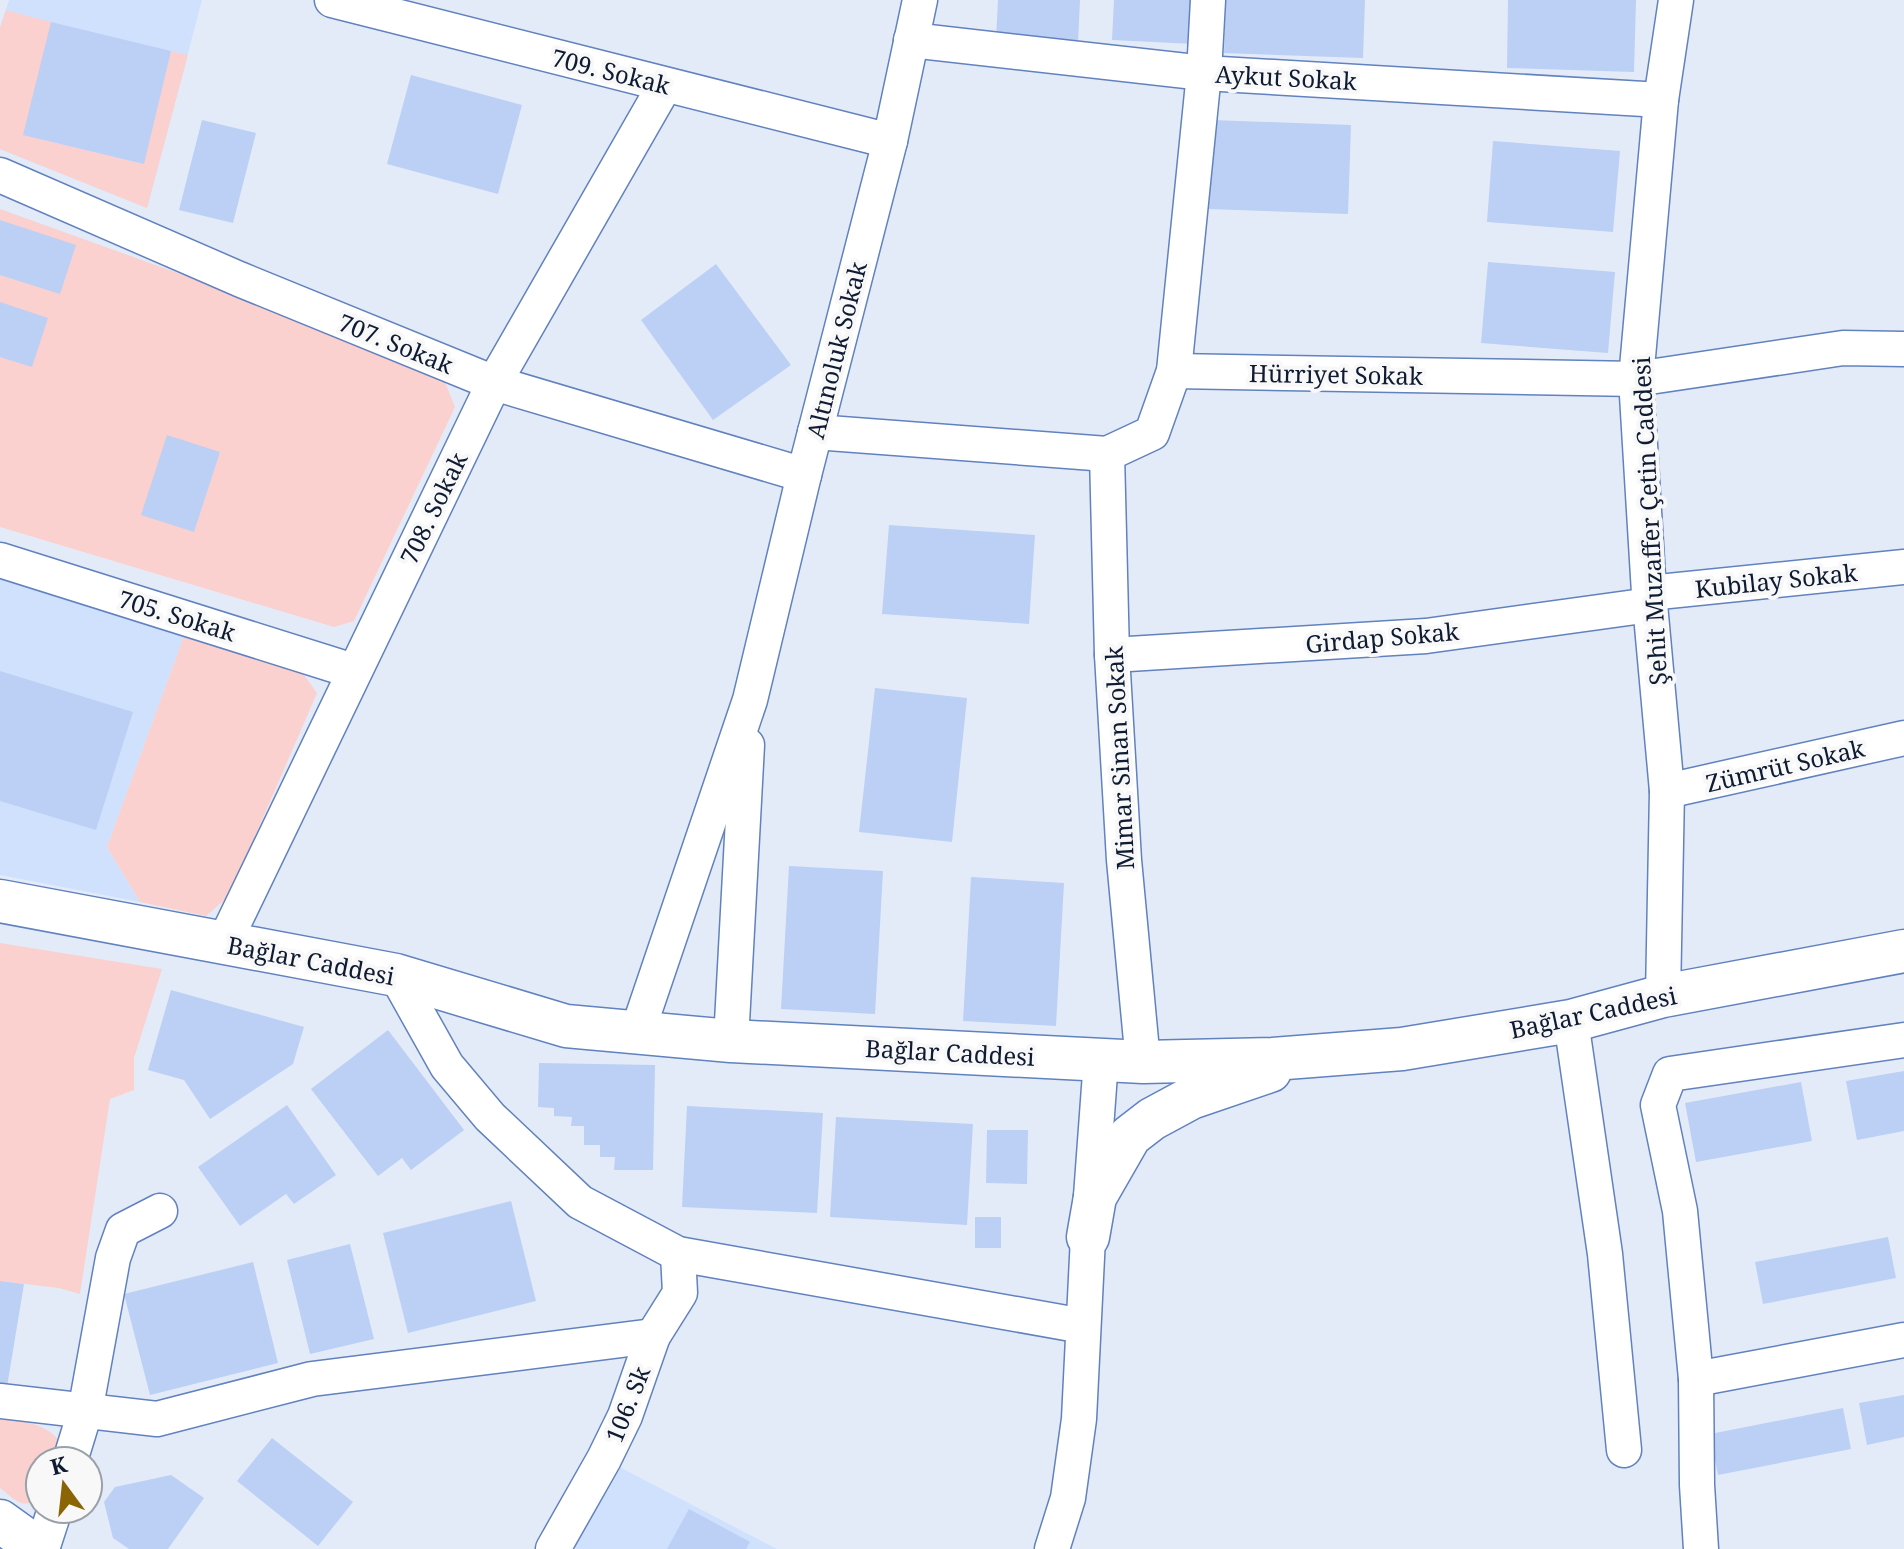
<svg xmlns="http://www.w3.org/2000/svg" width="1904" height="1549" viewBox="0 0 1904 1549" font-family="'Noto Serif',serif">
  <style>
    .built { fill: #d0e1fe }
    .green { fill: #fad1cf }
    .building { fill: #bbd0f4 }
    .lines { fill: none; stroke-linecap: round; stroke-linejoin: round }
    .minor-casing { stroke: #6182be; stroke-width: 37 }
    .major-casing { stroke: #6182be; stroke-width: 45 }
    .minor { stroke: #fff; stroke-width: 34 }
    .major { stroke: #fff; stroke-width: 42 }
    .labels { text-anchor: middle; dominant-baseline: central; stroke-width: 8; stroke-linejoin: round; paint-order: stroke }
    .street-label { font-size: 24px; fill: #0e1b33; stroke: #f8f8f8 }
  </style>
  <rect width="100%" height="100%" fill="#e3ebf9"/>
  <g class="built">
    <path d="M9 0H202L147 208 0 149V28Z"/>
    <path d="M0 574 185 633 107 847 140 902 0 875Z"/>
    <path d="M604 1459 777 1549H577L558 1539Z"/>
  </g>
  <g class="green">
    <path d="M6 10 51 22 24 135 143 164 171 51 188 55 147 208 0 149V28Z"/>
    <path d="M0 209 439 367 455 407 354 621 334 627 0 527Z"/>
    <path d="M185 633 297 665 317 693 229 896 206 916 140 902 107 847Z"/>
    <path d="M0 943 162 969 134 1058V1090L110 1099 80 1294 59 1288 0 1281Z"/>
    <path d="M0 1416C22 1422 49 1423 61 1444L52 1461H40C40 1471 40 1509 22 1503 14 1501 6 1492 0 1488Z"/>
  </g>
  <g class="building">
    <path d="M998 0H1080L1078 43 996 39Z"/>
    <path d="M1114 0H1196L1194 44 1112 40Z"/>
    <path d="M1226 0H1365L1363 58 1224 53Z"/>
    <path d="M1508 0H1636L1634 72 1507 68Z"/>
    <path d="M51 22 171 51 144 164 23 135Z"/>
    <path d="M411 75 522 105 498 194 387 164Z"/>
    <path d="M202 120 256 133 233 223 179 210Z"/>
    <path d="M1212 120 1351 125 1348 214 1209 209Z"/>
    <path d="M1493 141 1620 151 1613 232 1487 222Z"/>
    <path d="M0 220 76 245 60 294 0 275Z"/>
    <path d="M1488 262 1615 272 1608 353 1481 343Z"/>
    <path d="M716 264 791 365 713 420 641 320Z"/>
    <path d="M0 302 48 318 32 367 0 357Z"/>
    <path d="M167 435 220 452 194 532 141 515Z"/>
    <path d="M889 525 1035 535 1029 624 882 614Z"/>
    <path d="M0 671 133 712 96 830 0 801Z"/>
    <path d="M875 688 967 698 952 842 859 832Z"/>
    <path d="M789 866 883 871 875 1014 781 1009Z"/>
    <path d="M971 877 1064 883 1056 1026 963 1021Z"/>
    <path d="M171 990 304 1027 293 1064 210 1119 184 1080 148 1070Z"/>
    <path d="M388 1030 464 1130 411 1170 402 1158 378 1176 311 1089Z"/>
    <path d="M539 1063 655 1065 653 1170H614L615 1157H600V1145H584V1126H571L572 1117 554 1116V1108L538 1107Z"/>
    <path d="M1904 1071V1131L1857 1140 1846 1081Z"/>
    <path d="M1801 1082 1812 1141 1696 1162 1685 1103Z"/>
    <path d="M287 1105 336 1175 294 1204 286 1194 240 1226 198 1167Z"/>
    <path d="M687 1106 823 1113 817 1213 682 1207Z"/>
    <path d="M836 1117 973 1124 967 1225 830 1217Z"/>
    <path d="M987 1130H1028L1027 1184 986 1183Z"/>
    <path d="M511 1201 536 1301 408 1333 383 1233Z"/>
    <rect x="975" y="1217" width="26" height="31"/>
    <path d="M1888 1237 1896 1278 1763 1304 1755 1262Z"/>
    <path d="M350 1244 374 1339 310 1354 287 1260Z"/>
    <path d="M253 1262 278 1363 150 1395 124 1294Z"/>
    <path d="M0 1281 24 1284 7 1387 0 1386Z"/>
    <path d="M1904 1395V1437L1867 1445 1859 1403Z"/>
    <path d="M1843 1408 1851 1449 1718 1475 1710 1434Z"/>
    <path d="M272 1438 353 1502 318 1546 237 1481Z"/>
    <path d="M171 1475 204 1498 168 1549H129L113 1538 104 1502 115 1487Z"/>
    <path d="M689 1509 750 1542 746 1549H667Z"/>
  </g>
  <g class="lines">
    <defs>
      <g id="minor">
        <path d="M332 0 890 141"/>
        <path d="M911 40 1204 73 1661 100"/>
        <path d="M0 175 239 279 494 383 804 475"/>
        <path d="M1174 371 1204 73 1208 0"/>
        <path d="M815 432 1107 454 1152 433 1174 371 1636 379 1843 348 1904 349"/>
        <path d="M1107 454 1112 655 1124 860 1143 1062"/>
        <path d="M0 560 353 671"/>
        <path d="M1649 593 1904 567"/>
        <path d="M1112 655 1426 636 1650 605"/>
        <path d="M1667 791 1904 738"/>
        <path d="M224 943 494 383 665 85"/>
        <path d="M396 975 447 1066 490 1117 580 1202 678 1254 1083 1326"/>
        <path d="M1663 996 1667 791 1649 593 1636 379 1661 100 1676 0"/>
        <path d="M1571 1021 1605 1254 1624 1450"/>
        <path d="M637 1033 750 700 804 475 890 141 920 0"/>
        <path d="M731 1041 747 745"/>
        <path d="M1696 1379 1904 1340"/>
        <path d="M0 1401 157 1419 312 1379 653 1336"/>
        <path d="M70 1461 85 1412 113 1258 123 1230 160 1211"/>
        <path d="M42 1549 55 1509"/>
        <path d="M553 1549 604 1459 625 1416 653 1336 680 1293 678 1254"/>
        <path d="M1052 1549 1068 1498 1079 1419 1088 1237 1101 1060"/>
        <path d="M1701 1549 1697 1485 1696 1379 1680 1211 1658 1105 1670 1074 1904 1040"/>
      </g>
      <g id="major">
        <path d="M0 901 396 975 566 1026 731 1041 1143 1062 1273 1059 1402 1049 1571 1021 1663 996 1904 951"/>
        <path d="M1088 1237 1095 1197 1130 1136 1152 1119 1191 1098 1270 1071"/>
        <path d="M0 1521 39 1549"/>
      </g>
    </defs>
    <use href="#minor" class="minor-casing"/>
    <use href="#major" class="major-casing"/>
    <use href="#minor" class="minor"/>
    <use href="#major" class="major"/>
  </g>
  <g class="labels">
    <g class="street-label">
      <text transform="translate(611 71) rotate(14)">709. Sokak</text>
      <text transform="translate(1286 77) rotate(3)">Aykut Sokak</text>
      <text transform="translate(396 343) rotate(22)">707. Sokak</text>
      <text transform="translate(836 350) rotate(-76)">Altınoluk Sokak</text>
      <text transform="translate(1336 374) rotate(1)">Hürriyet Sokak</text>
      <text transform="translate(433 508) rotate(-64)">708. Sokak</text>
      <text transform="translate(1649 521) rotate(-93)">Şehit Muzaffer Çetin Caddesi</text>
      <text transform="translate(1776 580) rotate(-6)">Kubilay Sokak</text>
      <text transform="translate(177 615) rotate(17)">705. Sokak</text>
      <text transform="translate(1382 637) rotate(-5)">Girdap Sokak</text>
      <text transform="translate(1119 758) rotate(-93)">Mimar Sinan Sokak</text>
      <text transform="translate(1785 765) rotate(-13)">Zümrüt Sokak</text>
      <text transform="translate(311 960) rotate(11)">Bağlar Caddesi</text>
      <text transform="translate(1593 1012) rotate(-12)">Bağlar Caddesi</text>
      <text transform="translate(950 1052) rotate(3)">Bağlar Caddesi</text>
      <text transform="translate(627 1404) rotate(-68)">106. Sk</text>
    </g>
  </g>
  <g transform="translate(64 1485) rotate(345)"><circle r="38" fill="#f8f8f8" stroke="#9aa0a9" stroke-width="2"/>
  <path d="M0-6L14 30L0 20L-14 30Z" fill="#8b6405"/>
  <text y="-12" font-size="22" font-weight="bold" text-anchor="middle" fill="#0e1b33">K</text>
  </g>
</svg>
